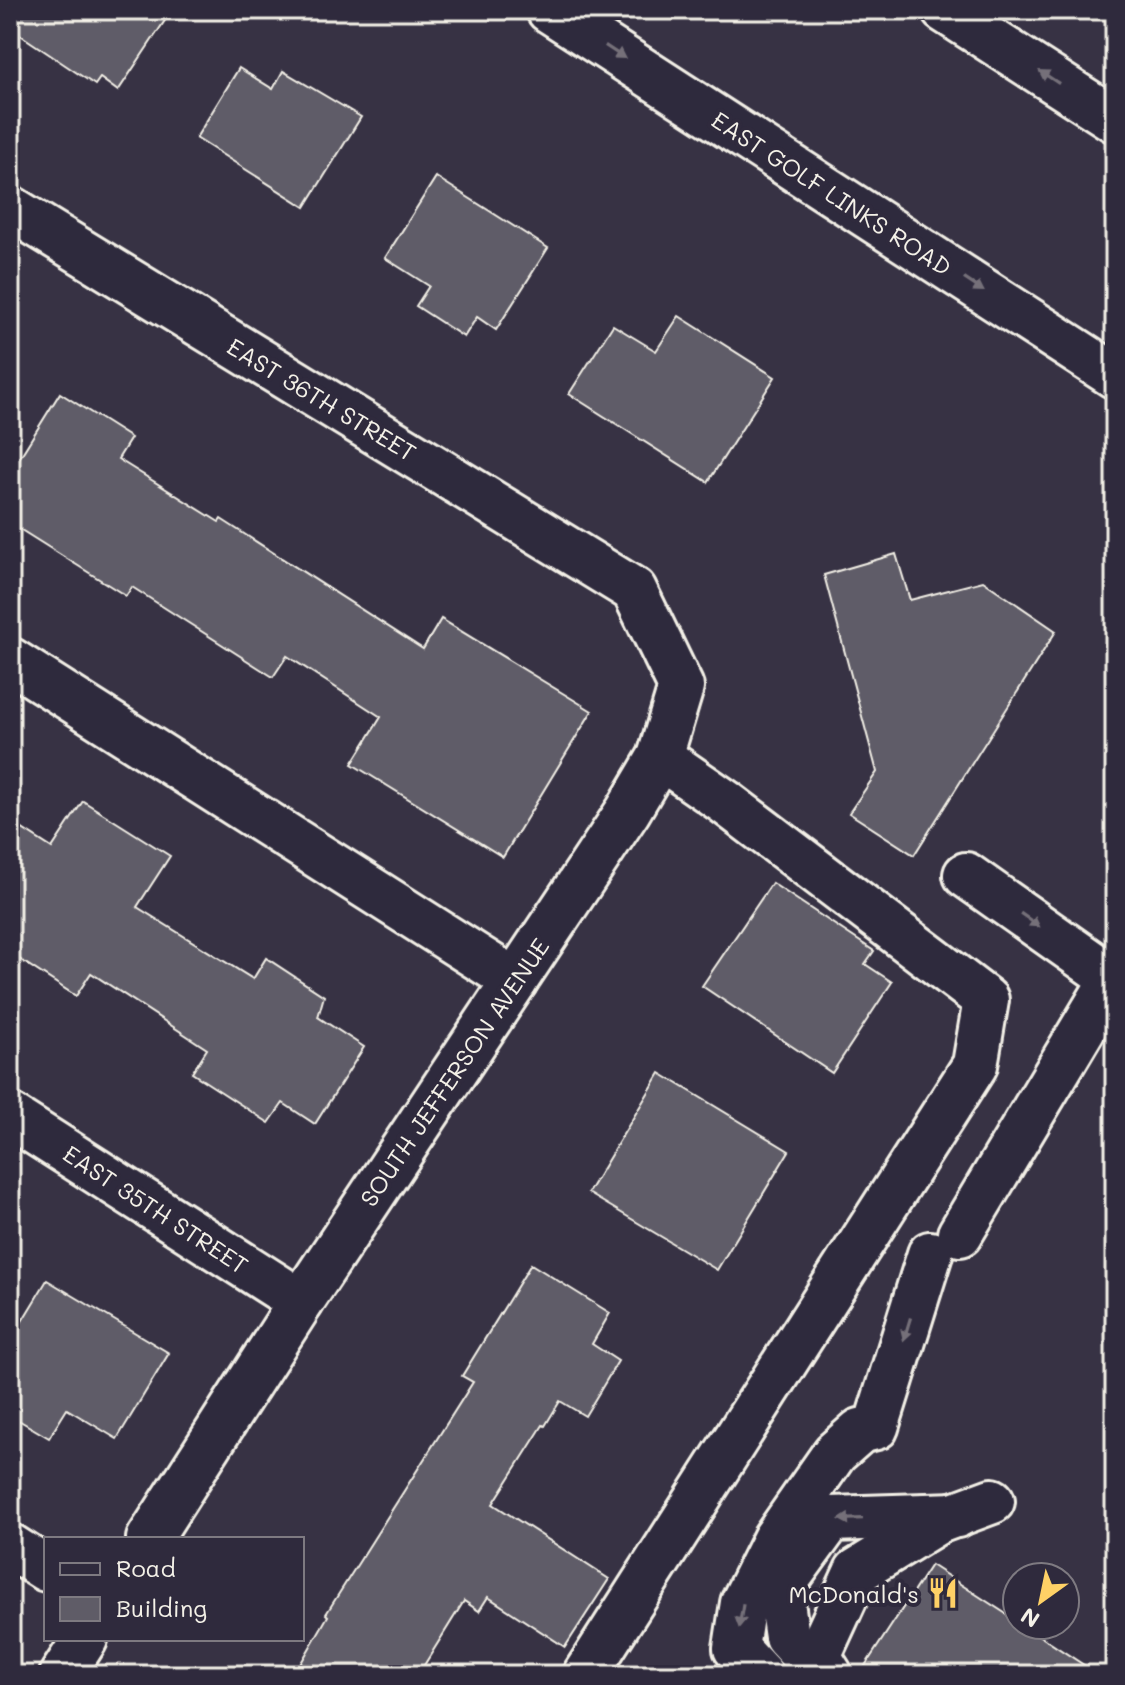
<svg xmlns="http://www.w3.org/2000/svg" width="1125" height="1685" viewBox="0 0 1125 1685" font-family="Mali,sans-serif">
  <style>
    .building { fill: #5f5c67; stroke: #f4f1e8; stroke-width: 2 }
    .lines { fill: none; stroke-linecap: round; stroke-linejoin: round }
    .minor-casing { stroke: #f4f1e8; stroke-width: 50 }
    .major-casing { stroke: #f4f1e8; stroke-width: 50 }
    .minor { stroke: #2f2a3d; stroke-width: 44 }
    .major { stroke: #2f2a3d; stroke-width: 44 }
    .oneway { fill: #747079 }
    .labels { text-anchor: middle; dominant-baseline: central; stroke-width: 8; stroke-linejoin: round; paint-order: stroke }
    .street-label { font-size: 24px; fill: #f4f1e8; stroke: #2f2a3d }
    .poi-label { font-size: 24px; fill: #f4f1e8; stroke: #2f2a3d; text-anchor: end }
  </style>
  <rect width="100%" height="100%" fill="#373244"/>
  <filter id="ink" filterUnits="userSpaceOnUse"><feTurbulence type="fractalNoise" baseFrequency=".0125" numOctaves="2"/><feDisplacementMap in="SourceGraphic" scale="16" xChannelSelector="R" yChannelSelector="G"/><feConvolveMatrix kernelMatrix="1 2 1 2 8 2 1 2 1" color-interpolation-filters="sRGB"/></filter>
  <g filter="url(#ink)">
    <g class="building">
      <path d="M10 10H172L118 91 100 78 95 85 10 28Z"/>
      <path d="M239 68 273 89 283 71 361 117 305 207 196 138Z"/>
      <path d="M436 177 548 248 496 330 477 317 464 337 416 306 429 286 385 258Z"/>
      <path d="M679 316 775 377 708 482 569 394 613 325 656 351Z"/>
      <path d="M60 393 131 438 118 459 219 522 221 519 423 649 441 619 592 711 503 857 352 764 381 717 287 656 273 677 132 587 126 596 10 523V473Z"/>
      <path d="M896 554 910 600 983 581 1056 631 914 855 849 813 877 772 824 575Z"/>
      <path d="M83 801 170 856 137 907 253 979 266 958 324 996 318 1017 364 1047 315 1124 283 1103 269 1123 192 1073 207 1049 91 973 76 996 10 953V821L52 848Z"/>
      <path d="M772 883 874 951 865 964 892 982 832 1073 702 986Z"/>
      <path d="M660 1073 789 1151 717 1270 588 1193Z"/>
      <path d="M531 1264 610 1313 592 1344 618 1361 585 1416 560 1401 545 1426 543 1425 493 1504 609 1579 565 1647 488 1597 479 1611 464 1601 418 1675H294L328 1616 326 1614 473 1382 462 1376Z"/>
      <path d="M47 1280 169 1353 117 1439 67 1409 49 1438 10 1415V1341Z"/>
      <path d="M931 1565 1017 1621V1625H1023L1099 1675H859Z"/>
    </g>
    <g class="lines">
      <defs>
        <g id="minor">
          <path d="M10 208 634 590 681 687 660 757 628 811 301 1302 149 1539"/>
          <path d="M10 660 515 981"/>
          <path d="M966 875 1115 980"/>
          <path d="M10 1116 301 1302"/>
          <path d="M960 1234 1115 975"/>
          <path d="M10 1546 46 1569"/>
          <path d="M62 1675 85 1639"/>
          <path d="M585 1675 975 1065 986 1000 725 802 660 757"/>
          <path d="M761 1675 736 1648 743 1603 775 1539 835 1453 860 1431 876 1427 930 1254"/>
          <path d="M822 1675 787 1637 780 1589 831 1519 957 1515"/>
          <path d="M830 1675 818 1656 857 1571 938 1521 992 1501"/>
        </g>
        <g id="major">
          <path d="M549 10 1115 376"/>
          <path d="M944 10 1115 120"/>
        </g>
      </defs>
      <use href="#minor" class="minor-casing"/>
      <use href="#major" class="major-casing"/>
      <use href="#minor" class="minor"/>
      <use href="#major" class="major"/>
    </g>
    <defs><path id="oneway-solid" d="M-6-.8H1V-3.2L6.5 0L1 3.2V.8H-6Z" transform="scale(2)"/></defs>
    <g class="oneway">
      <use href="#oneway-solid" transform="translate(615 52) rotate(33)"/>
      <use href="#oneway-solid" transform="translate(1049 77) rotate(-147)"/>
      <use href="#oneway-solid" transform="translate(974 285) rotate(33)"/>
      <use href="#oneway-solid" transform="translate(1030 920) rotate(35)"/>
      <use href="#oneway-solid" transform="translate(907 1329) rotate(107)"/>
      <use href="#oneway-solid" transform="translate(851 1519) rotate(178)"/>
      <use href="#oneway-solid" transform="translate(741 1616) rotate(100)"/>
    </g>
  </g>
  <defs>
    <symbol id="restaurant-bare" viewBox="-9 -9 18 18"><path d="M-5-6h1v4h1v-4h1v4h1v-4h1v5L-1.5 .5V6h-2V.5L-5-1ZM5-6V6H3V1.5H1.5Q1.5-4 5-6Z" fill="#ffd166" stroke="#2f2a3d" stroke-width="2.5" paint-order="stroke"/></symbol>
  </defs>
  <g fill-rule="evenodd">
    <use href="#restaurant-bare" x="921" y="1571" width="44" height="44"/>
  </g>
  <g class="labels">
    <g class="street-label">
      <text transform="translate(832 193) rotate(33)">EAST GOLF LINKS ROAD</text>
      <text transform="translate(322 399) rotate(31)">EAST 36TH STREET</text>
      <text transform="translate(454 1072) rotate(-56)">SOUTH JEFFERSON AVENUE</text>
      <text transform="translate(156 1209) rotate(33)">EAST 35TH STREET</text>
    </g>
    <g class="poi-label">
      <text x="919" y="1593">McDonald's</text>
    </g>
  </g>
  <rect width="1125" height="1685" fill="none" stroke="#2f2a3d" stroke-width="40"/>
  <rect x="20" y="20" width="1085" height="1645" fill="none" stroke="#f4f1e8" stroke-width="3" filter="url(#ink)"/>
  <rect x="44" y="1537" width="260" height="104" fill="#2f2a3d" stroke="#7e7a81" stroke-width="2"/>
  <rect x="60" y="1563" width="40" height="12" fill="#2f2a3d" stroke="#7e7a81" stroke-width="2"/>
  <text x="116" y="1577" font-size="24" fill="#f4f1e8">Road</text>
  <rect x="60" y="1597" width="40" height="24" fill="#5f5c67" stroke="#7e7a81" stroke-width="2"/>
  <text x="116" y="1617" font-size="24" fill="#f4f1e8">Building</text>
  <g transform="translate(1041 1601) rotate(213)"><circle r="38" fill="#2f2a3d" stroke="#7e7a81" stroke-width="2"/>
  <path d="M0-6L14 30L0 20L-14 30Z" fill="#ffd166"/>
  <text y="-12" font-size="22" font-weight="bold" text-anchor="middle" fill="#f4f1e8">N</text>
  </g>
</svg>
